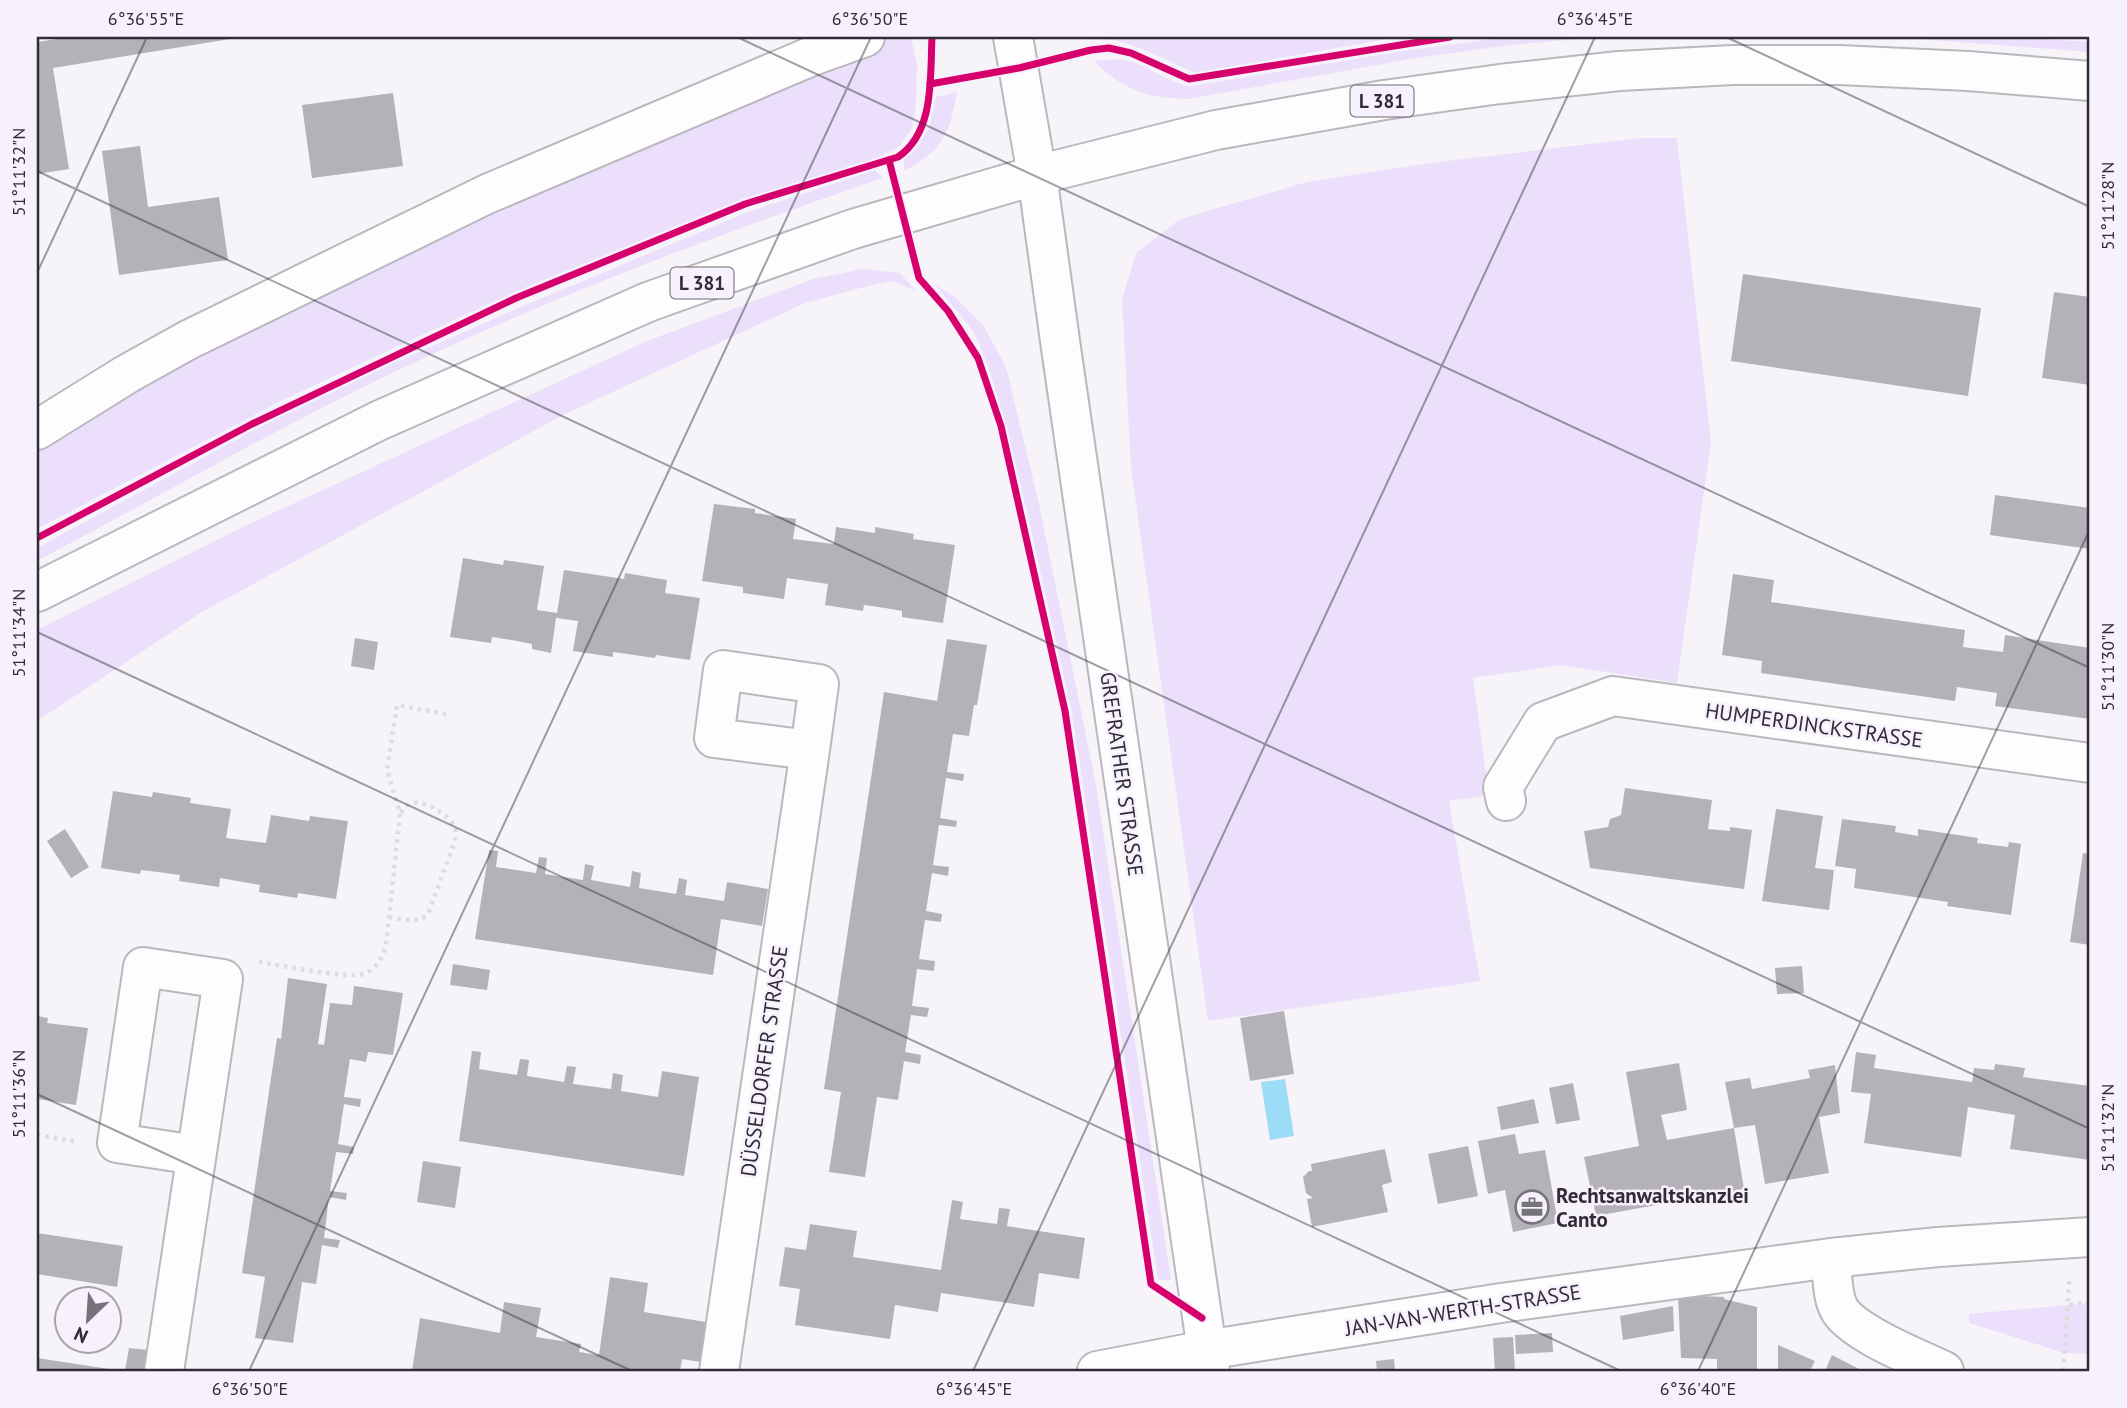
<svg xmlns="http://www.w3.org/2000/svg" width="2127" height="1408" viewBox="0 0 2127 1408" font-family="'PT Sans',sans-serif">
  <style>
    .green { fill: #ebdffb }
    .water { fill: #9cdcf6 }
    .building { fill: #b5b1b8 }
    .lines { fill: none; stroke-linecap: round; stroke-linejoin: round }
    .minor-casing { stroke: #bab7be; stroke-width: 42 }
    .major-casing { stroke: #bab7be; stroke-width: 42 }
    .path { stroke: #dddcdf; stroke-width: 4.5; stroke-dasharray: 3.5 5; stroke-linecap: butt }
    .minor { stroke: #fefdfe; stroke-width: 38 }
    .major { stroke: #fefdfe; stroke-width: 38 }
    .cycleway-casing { stroke: #f6f1fc; stroke-width: 11 }
    .cycleway { stroke: #d6006c; stroke-width: 7 }
    .ticks { fill: none; stroke: #312d37; stroke-width: 2; stroke-opacity: 0.45 }
    .labels { text-anchor: middle; dominant-baseline: central; stroke-width: 5; stroke-linejoin: round; paint-order: stroke }
    .shield { fill: #f6f1fc; stroke: #6c6872; stroke-width: 2 }
    .shield-label { font-size: 19px; font-weight: bold; fill: #312d37 }
    .street-label { font-size: 21px; fill: #312d37; stroke: #f6f1fc }
    .poi-label { font-size: 21px; font-weight: bold; fill: #312d37; stroke: #f6f1fc; text-anchor: start }
    .neatline { fill: none; stroke: #312d37; stroke-width: 2.5 }
    .ticks-label { font-size: 18px; text-anchor: middle; fill: #312d37 }
  </style>
  <rect width="100%" height="100%" fill="#f6f4f9"/>
  <g class="green">
    <path d="M892 37H911L917 65 916 104 912 128 900 146 877 158 742 199 512 293 285 399 37 529V440L311 290 851 50Z"/>
    <path d="M1082 37H1400L1195 73 1140 48 1115 40 1083 39Z"/>
    <path d="M1509 37H1604L1510 45 1416 58 1188 99C1144 97 1127 92 1094 61 1106 60 1117 58 1128 61 1151 66 1168 84 1191 86L1416 49Z"/>
    <path d="M1892 37H2019L2090 42V52Z"/>
    <path d="M957 92C950 133 942 152 904 171V160C927 140 931 126 936 97Z"/>
    <path d="M1641 138H1677L1711 442 1677 683 1561 665 1473 678 1489 795 1449 801 1480 981 1208 1021 1131 467 1122 300 1136 253 1180 219 1307 182 1430 163Z"/>
    <path d="M875 170 883 178C716 235 551 297 392 373 271 431 155 499 37 561V548L254 430 385 367 521 307 748 212Z"/>
    <path d="M862 269 900 273 916 291 892 281 868 286 805 303 563 415 202 612 37 721V630L249 524 647 341 813 279Z"/>
    <path d="M934 284 956 298 983 325 1006 367 1039 504 1096 785 1171 1280H1158L1072 713 1027 512 1006 424 988 366 974 332Z"/>
    <path d="M2090 1303V1371H2088L2087 1354 2065 1353 1969 1323V1314Z"/>
  </g>
  <path class="water" d="M1285 1079 1294 1136 1270 1140 1261 1082Z"/>
  <g class="building">
    <path d="M70 37H236V38L53 68 69 169 37 174V42Z"/>
    <path d="M393 93 403 166 312 178 302 105Z"/>
    <path d="M140 146 148 207 219 197 228 260 119 275 102 151Z"/>
    <path d="M1743 274 1981 308 1968 396 1731 361Z"/>
    <path d="M2054 292 2090 297V385L2042 378Z"/>
    <path d="M1995 495 2090 508V549L1990 535Z"/>
    <path d="M714 504 755 509V513L796 519 793 539 834 544 836 527 875 533V527L914 534 913 539 955 545 943 623 902 617V611L885 608 864 605 863 611 825 605 828 584 787 578 784 599 743 593V587L702 581Z"/>
    <path d="M463 558 503 565 504 560 544 566 537 610 557 613 564 570 624 579 625 573 667 580 665 593 700 598 690 660 656 655 655 658 613 652V657L573 651 578 621 556 618 551 653 532 649V644L512 640 492 637 491 643 450 637Z"/>
    <path d="M1733 574 1774 580 1771 602 1965 630 1963 647 2003 652 2005 635 2090 648V719L1995 706 1997 693 1957 687 1955 701 1761 673 1762 661 1722 655Z"/>
    <path d="M355 638 378 642 374 670 351 666Z"/>
    <path d="M947 639 987 645 977 705H974L969 736 953 734 947 772 964 774 963 781 946 778 940 818 957 821 956 827 939 825 933 865 949 867 948 876 932 873 926 911 942 914 941 922 925 920 919 959 935 961 934 971 917 969 912 1006 929 1008 927 1017 911 1015 905 1052 921 1055 920 1064 904 1061 898 1100 877 1097 865 1177 829 1172 841 1092 824 1089 884 692 937 701Z"/>
    <path d="M1625 788 1712 800 1708 829 1730 831V827L1752 830 1744 889 1590 868 1584 831 1608 827 1610 819 1621 815Z"/>
    <path d="M113 791 152 797 153 792 191 798 190 803 231 809 226 838 266 843 271 815 309 821 310 816 348 821 336 899 298 893 297 898 259 892 260 885 220 878 219 887 179 881 180 875 158 872 141 870 140 874 101 868Z"/>
    <path d="M1776 809 1823 816 1815 868 1834 870 1829 910 1762 901Z"/>
    <path d="M1842 819 1896 826 1895 832 1918 836V829L1978 838 1977 843 2008 847 2009 842 2021 844 2011 915 1947 906 1948 902 1854 888 1856 869 1835 866Z"/>
    <path d="M65 829 89 867 71 878 47 841Z"/>
    <path d="M489 850 498 851 496 867 536 873 539 857 547 858 545 874 583 880 585 864 594 866 591 880 630 887 632 871 641 873 639 888 676 894 679 878 687 880 685 895 724 901 727 882 768 889 762 926 721 919 713 975 475 939Z"/>
    <path d="M2083 853 2090 854V945L2070 942Z"/>
    <path d="M453 964 490 970 487 990 450 985Z"/>
    <path d="M1802 966 1804 993 1777 994 1775 968Z"/>
    <path d="M288 978 327 984 318 1044 324 1045 330 1003 352 1005 354 986 403 993 393 1055 368 1052 366 1062 350 1059 344 1097 361 1099 360 1107 344 1104 338 1144 354 1147 353 1154 336 1152 330 1191 347 1193 346 1200 329 1197 324 1238 340 1240 338 1248 322 1245 316 1284 302 1282 293 1343 255 1338 265 1277 242 1273 277 1038 281 1039Z"/>
    <path d="M1284 1011 1294 1074 1250 1081 1240 1018Z"/>
    <path d="M37 1016 48 1018 47 1023 88 1028 76 1105 37 1099Z"/>
    <path d="M472 1051 481 1052 479 1069 517 1075 520 1059 529 1060 527 1076 564 1082 567 1066 576 1067 573 1084 611 1089 613 1073 623 1075 621 1091 658 1097 662 1071 699 1077 684 1176 459 1141Z"/>
    <path d="M1856 1052 1876 1055 1874 1068 1972 1082 1974 1068 1994 1070 1995 1064 2025 1068 2023 1077 2090 1086V1160L2010 1149 2015 1115 1968 1107 1961 1157 1864 1143 1871 1094 1851 1092Z"/>
    <path d="M1679 1063 1687 1110 1661 1115 1667 1140 1734 1128 1744 1189 1596 1216 1584 1157 1639 1146 1626 1072Z"/>
    <path d="M1835 1065 1840 1113 1819 1117 1829 1173 1765 1184 1755 1125 1734 1128 1725 1082 1750 1078 1752 1089 1810 1078 1808 1070Z"/>
    <path d="M1573 1083 1580 1120 1556 1124 1549 1088Z"/>
    <path d="M1534 1099 1539 1123 1501 1130 1497 1107Z"/>
    <path d="M1515 1134 1519 1154 1545 1150 1558 1223 1513 1232 1505 1190 1488 1194 1478 1141Z"/>
    <path d="M1468 1146 1478 1196 1438 1204 1428 1154Z"/>
    <path d="M1385 1149 1392 1182 1382 1185 1388 1212 1312 1227 1307 1199 1313 1198 1306 1193 1303 1177 1309 1171H1312L1311 1164Z"/>
    <path d="M423 1161 461 1167 455 1208 417 1202Z"/>
    <path d="M952 1200 963 1202 960 1219 997 1224 999 1208 1010 1209 1007 1226 1085 1238 1079 1279 1039 1273 1034 1307 941 1293 938 1312 895 1305 890 1339 795 1325 800 1289 779 1286 785 1247 806 1250 810 1224 857 1231 853 1257 941 1270Z"/>
    <path d="M37 1233 123 1246 117 1287 37 1274Z"/>
    <path d="M610 1277 648 1283 644 1312 706 1322 701 1362 682 1359 680 1371H412L420 1318 500 1333 504 1302 541 1308 536 1337 581 1344 579 1352 599 1355Z"/>
    <path d="M1678 1295 1724 1297V1299L1757 1307V1371L1717 1369V1359L1681 1358Z"/>
    <path d="M1673 1306 1674 1331 1623 1340 1620 1316Z"/>
    <path d="M1552 1333 1553 1352 1516 1354 1515 1335Z"/>
    <path d="M1513 1337 1515 1371H1495L1493 1338Z"/>
    <path d="M1778 1345 1815 1361 1810 1371H1778Z"/>
    <path d="M129 1348 148 1350 145 1371H125Z"/>
    <path d="M1832 1355 1863 1371H1825Z"/>
    <path d="M37 1358 116 1370V1371H37Z"/>
    <path d="M1394 1359 1395 1371H1377L1376 1361Z"/>
  </g>
  <g class="lines">
    <defs>
      <g id="minor">
        <path d="M1037 175 1061 348 1210 1371"/>
        <path d="M37 430 127 374 188 340 487 194 812 56 865 37"/>
        <path d="M1506 801 1503 787 1543 722 1613 696 2090 763"/>
        <path d="M1831 1258C1833 1274 1831 1298 1841 1312 1858 1335 1917 1358 1944 1371"/>
        <path d="M164 1371 223 979 143 967 117 1143 196 1155"/>
        <path d="M719 1371 810 750 819 684 723 670 714 738 810 750"/>
        <path d="M1097 1371 1206 1350 1501 1303 1831 1258 1938 1247 2090 1237"/>
      </g>
      <g id="major">
        <path d="M1013 37 1037 175"/>
        <path d="M37 592 378 421 648 302 853 229 1037 175 1216 130 1384 100 1500 84 1619 71 1733 65H1839L1968 71 2090 81"/>
      </g>
    </defs>
    <use href="#minor" class="minor-casing"/>
    <use href="#major" class="major-casing"/>
    <g class="path">
      <path d="M389 917C403 919 418 924 428 914L455 841C456 835 457 830 453 824 445 813 421 797 408 805 404 807 402 811 400 814"/>
      <path d="M259 962C280 965 347 979 363 974 376 970 383 957 386 945L400 814 387 770 397 705 446 714"/>
      <path d="M37 1135 74 1141"/>
      <path d="M2069 1281 2068 1305 2090 1303"/>
      <path d="M2063 1371 2068 1305"/>
    </g>
    <use href="#minor" class="minor"/>
    <use href="#major" class="major"/>
    <defs>
      <g id="cycleway">
        <path d="M930 84 1019 68 1091 50 1109 48 1131 53 1189 79 1450 37"/>
        <path d="M889 160 919 278 948 311 978 358 1001 426 1065 711 1151 1284 1202 1318"/>
        <path d="M37 538 252 424 516 298 745 204 898 157C935 132 930 76 932 37"/>
      </g>
    </defs>
    <use href="#cycleway" class="cycleway-casing"/>
    <use href="#cycleway" class="cycleway"/>
  </g>
  <path class="ticks" d="M737 37 2090 668M1726 37 2090 207M37 171 2090 1129M37 273 147 37M37 632 1621 1371M37 1094 632 1371M249 1371 871 37M973 1371 1595 37M1698 1371 2090 529"/>
  <defs>
    <symbol id="office-ring" viewBox="-11 -11 22 22"><circle r="9.5" fill="#f6f1fc" stroke="#76737b" stroke-width="1.5"/><path d="M-6-3h4V-5.5h4V-3h4V5H-6ZM-1-4.5V-3h2v-1.5ZM-6 0V1H6V0Z" fill="#76737b"/></symbol>
  </defs>
  <g fill-rule="evenodd">
    <use href="#office-ring" x="1513" y="1188" width="38" height="38"/>
  </g>
  <g class="labels">
    <g class="shield">
      <rect x="1350.5" y="85.5" width="63" height="31" rx="5"/>
      <rect x="670.5" y="267.5" width="63" height="31" rx="5"/>
    </g>
    <g class="shield-label">
      <text x="1382" y="101">L 381</text>
      <text x="702" y="283">L 381</text>
    </g>
    <g class="street-label">
      <text transform="translate(1814 725) rotate(8)">HUMPERDINCKSTRASSE</text>
      <text transform="translate(1122 774) rotate(82)">GREFRATHER STRASSE</text>
      <text transform="translate(764 1061) rotate(-82)">DÜSSELDORFER STRASSE</text>
      <text transform="translate(1463 1310) rotate(-9)">JAN-VAN-WERTH-STRASSE</text>
    </g>
    <g class="poi-label">
      <text x="1556" y="1195">Rechtsanwaltskanzlei<tspan x="1556" dy="24">Canto</tspan></text>
    </g>
  </g>
  <rect width="2127" height="1408" fill="none" stroke="#f6f1fc" stroke-width="77"/>
  <g transform="translate(88 1320) rotate(205)"><circle r="33" fill="#f6f1fc" stroke="#a7a3ad" stroke-width="2"/>
  <path d="M0-5L12 26L0 18L-12 26Z" fill="#76737b"/>
  <text y="-10" font-size="19" font-weight="bold" text-anchor="middle" fill="#312d37">N</text>
  </g>
  <rect x="38" y="38" width="2050" height="1332" class="neatline"/>
  <g class="ticks-label">
    <text x="146" y="25">6°36'55"E</text>
    <text x="870" y="25">6°36'50"E</text>
    <text x="1595" y="25">6°36'45"E</text>
    <text transform="translate(19 172) rotate(-90)" y="6">51°11'32"N</text>
    <text transform="translate(2108 206) rotate(-90)" y="6">51°11'28"N</text>
    <text transform="translate(19 633) rotate(-90)" y="6">51°11'34"N</text>
    <text transform="translate(2108 667) rotate(-90)" y="6">51°11'30"N</text>
    <text transform="translate(19 1094) rotate(-90)" y="6">51°11'36"N</text>
    <text transform="translate(2108 1128) rotate(-90)" y="6">51°11'32"N</text>
    <text x="250" y="1395">6°36'50"E</text>
    <text x="974" y="1395">6°36'45"E</text>
    <text x="1698" y="1395">6°36'40"E</text>
  </g>
</svg>
